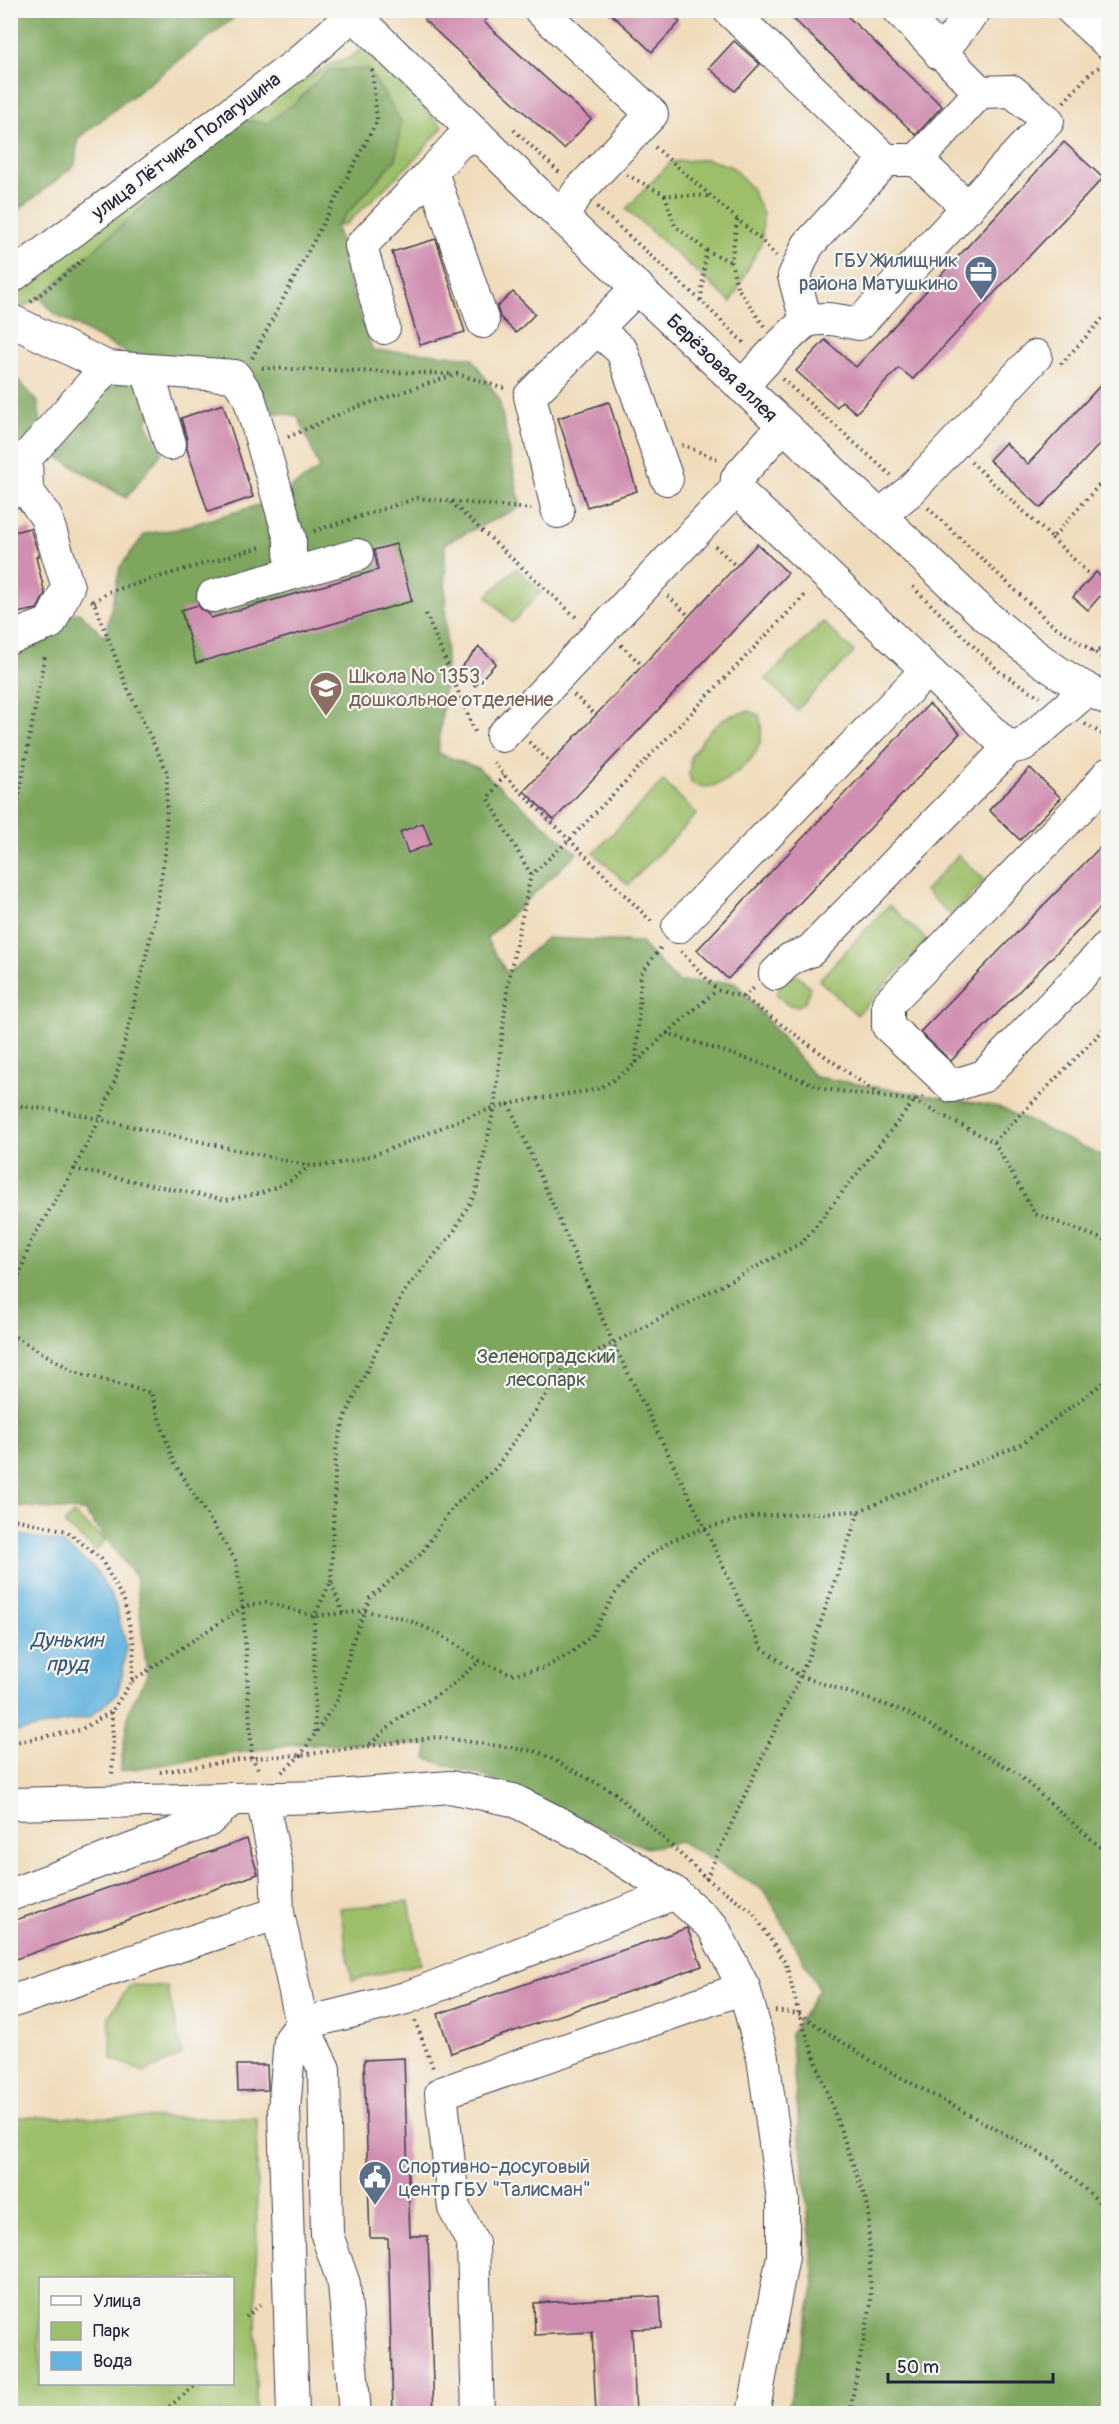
<svg xmlns="http://www.w3.org/2000/svg" width="1119" height="2424" viewBox="0 0 1119 2424" font-family="Pangolin,sans-serif">
  <style>
    .green { fill: #9dbf69; stroke: #607052; stroke-width: 1.5; fill-rule: evenodd }
    .forest { fill: #7ea65d; stroke: #50644c; stroke-width: 1.5 }
    .water { fill: #63b4de; stroke: #426b8c; stroke-width: 1.5 }
    .building { fill: #d08eb0 }
    .lines { fill: none; stroke-linecap: round; stroke-linejoin: round }
    .minor-casing { stroke: #413e4e; stroke-width: 34 }
    .path { stroke: #413e4e; stroke-width: 4; stroke-dasharray: 1.5 4.5; stroke-linecap: butt }
    .minor { stroke: #fff; stroke-width: 32 }
    .labels { text-anchor: middle; dominant-baseline: central; stroke-width: 4.5; stroke-linejoin: round; paint-order: stroke }
    .street-label { font-size: 20px; fill: #22223b; stroke: #f6f6f2 }
    .service-label { font-size: 20px; fill: #4e5e75; stroke: #f6f6f2; text-anchor: end }
    .education-label { font-size: 20px; fill: #785e54; stroke: #f6f6f2; text-anchor: start }
    .park-label { font-size: 20px; fill: #4d594b; stroke: #f6f6f2 }
    .water-label { font-size: 21px; font-style: italic; fill: #395574; stroke: #f6f6f2 }
  </style>
  <rect width="100%" height="100%" fill="#f6f6f2"/>
  <filter id="ink" filterUnits="userSpaceOnUse"><feTurbulence type="fractalNoise" baseFrequency=".0167" numOctaves="2"/><feDisplacementMap in="SourceGraphic" scale="12" xChannelSelector="R" yChannelSelector="G"/><feConvolveMatrix kernelMatrix="1 2 1 2 8 2 1 2 1" color-interpolation-filters="sRGB"/></filter>
  <filter id="wash" filterUnits="userSpaceOnUse"><feTurbulence type="fractalNoise" baseFrequency=".008" numOctaves="4" result="noise"/><feDisplacementMap in="SourceGraphic" scale="24" xChannelSelector="R" yChannelSelector="G"/><feGaussianBlur stdDeviation="1.35" result="paint"/><feColorMatrix in="noise" values="0 0 0 0 0 0 0 0 0 0 0 0 0 0 0 0 0 1.4 0 .05"/><feComposite in="paint" operator="in"/></filter>
  <g filter="url(#wash)">
    <rect width="100%" height="100%" fill="#f0dbba"/>
    <g class="green">
      <path d="M364 48 443 127 412 162 346 224 336 226 395 160 267 123 240 120 40 298 11 313V290L233 120 332 64 349 58Z"/>
      <path d="M707 159 732 167 751 188 763 214 762 241 731 302 626 209 671 162Z"/>
      <path d="M516 568 541 592 512 623 487 596Z"/>
      <path d="M823 622 854 652 797 710 766 679Z"/>
      <path d="M749 711 759 715C761 724 763 734 760 743 754 762 726 785 706 787 702 787 697 785 692 784L689 774 691 756 708 732 728 716Z"/>
      <path d="M663 781 697 814 628 885 594 853Z"/>
      <path d="M958 855 985 880 952 916 925 891Z"/>
      <path d="M889 905 927 940 857 1015 819 980Z"/>
      <path d="M798 975 810 987 806 1001 799 1006 788 1005 777 995C779 981 785 979 798 975Z"/>
      <path d="M73 1514 105 1540 96 1551 64 1524Z"/>
      <path d="M409 1902 421 1964 352 1980 340 1908Z"/>
      <path d="M130 1985 167 1986 182 2055 145 2072 112 2059 109 2016Z"/>
      <path d="M11 2117 257 2118 256 2413H11ZM40 2278H232V2384H40Z"/>
    </g>
    <g class="forest">
      <path d="M11 10H243V11L78 138 75 165 11 216Z"/>
      <path d="M368 69 401 121 396 159 336 226 352 292 373 351 418 352 472 358 499 399 521 507 445 543 446 672 438 753 478 768 577 853 486 939 507 973 546 938 640 942 678 982H735L815 1077 999 1107 1108 1159V2413H787L815 2284 790 2036 819 1989 765 1891 681 1842 646 1848 485 1777 426 1759 428 1745 296 1744 120 1771 129 1710 147 1675 136 1577 84 1511 11 1506 10 619 80 613 105 637 120 567 145 534 177 529 269 502 320 469 298 416 248 408 235 374 180 364 146 422 162 453 126 498 46 450 128 354 55 314 40 298 240 120 267 123 296 102 329 70Z"/>
      <path d="M10 371 38 402 43 443 11 453Z"/>
    </g>
    <path class="water" d="M10 1533 61 1543 95 1569 114 1601 126 1644 123 1671 117 1694 89 1717 11 1733Z"/>
    <g id="blocks">
      <g class="building">
        <path d="M433 10H494L484 22 591 119 564 149 424 20Z"/>
        <path d="M607 10H667L680 22 652 52Z"/>
        <path d="M784 10H841L942 106 916 135Z"/>
        <path d="M734 41 760 64 735 91 709 68Z"/>
        <path d="M1064 142 1103 178 913 379 899 368 856 413 842 401 837 407 796 371 825 340 856 367Z"/>
        <path d="M436 239 465 332 420 345 392 252Z"/>
        <path d="M513 292 535 314 516 333 500 317 497 307Z"/>
        <path d="M1108 377V435L1041 508 989 460 1005 443 1028 464Z"/>
        <path d="M609 402 637 491 587 507 558 418Z"/>
        <path d="M223 404 253 497 208 512 187 449V439L181 418Z"/>
        <path d="M30 528 39 556 36 557 45 594 37 609 17 613 15 603 10 604V533Z"/>
        <path d="M396 544 412 601 196 663 181 610 198 605 201 609 209 614 211 618 378 570 374 550Z"/>
        <path d="M757 544 788 573 554 820 524 791Z"/>
        <path d="M1096 572 1108 583V587L1088 610 1073 597Z"/>
        <path d="M479 647 496 663 475 686 458 671Z"/>
        <path d="M929 704 960 733 728 979 697 950Z"/>
        <path d="M1030 768 1061 798 1020 840 989 810Z"/>
        <path d="M423 823 431 844 408 853 400 832Z"/>
        <path d="M1108 839V900L951 1061 920 1032Z"/>
        <path d="M247 1839 258 1874 10 1961V1922Z"/>
        <path d="M687 1928 702 1966 451 2053 438 2014Z"/>
        <path d="M404 2058 410 2236H428L434 2414H393L388 2238H370L364 2060Z"/>
        <path d="M237 2065H267L268 2090 238 2091Z"/>
        <path d="M660 2296 662 2328 632 2329 636 2414H596L592 2332 535 2335 534 2303Z"/>
      </g>
    </g>
  </g>
  <g filter="url(#ink)">
    <use href="#blocks" fill-opacity="0" stroke="#413e4e" stroke-width="1.5"/>
    <g class="lines">
      <defs>
        <g id="minor">
          <path d="M540 10 652 114 579 191 562 217"/>
          <path d="M729 10 886 160 808 245 794 276 806 321"/>
          <path d="M1072 10 1108 43"/>
          <path d="M354 15 562 217 985 615C1023 647 1062 680 1108 699"/>
          <path d="M940 54 975 10"/>
          <path d="M478 135 459 142 432 172 483 322"/>
          <path d="M886 160H917L968 208"/>
          <path d="M917 160 980 92"/>
          <path d="M10 278 298 63 358 10"/>
          <path d="M10 320 107 367 235 376 249 397 290 539V553L294 573"/>
          <path d="M384 328 361 246 432 172"/>
          <path d="M598 330 622 351 667 479"/>
          <path d="M147 370 170 444"/>
          <path d="M742 387C752 375 797 325 808 321 825 316 842 321 859 324L1048 121 1012 91 980 92 899 10"/>
          <path d="M783 426 737 478 736 489 1009 748"/>
          <path d="M10 492 27 490 26 458 107 367"/>
          <path d="M558 512 530 396 638 287"/>
          <path d="M880 515 910 491 1036 356"/>
          <path d="M213 596 357 555"/>
          <path d="M10 638 50 623 68 587 46 517 27 490"/>
          <path d="M502 736 736 489"/>
          <path d="M1108 774 1087 800 888 1004V1026L952 1086 984 1076 1108 947"/>
          <path d="M678 927 926 671"/>
          <path d="M775 974 790 959 810 951 1009 748 1023 745 1087 690"/>
          <path d="M262 1798 276 1865 278 1913 302 2024 324 2069 327 2235 344 2284 355 2414"/>
          <path d="M10 1804 325 1797 450 1787 513 1800 582 1835 675 1893 713 1927 744 1988 763 2058 783 2200V2256L753 2414"/>
          <path d="M10 1895 208 1821 232 1799"/>
          <path d="M10 2002 278 1913"/>
          <path d="M293 2414 284 2110 290 2040 302 2024 406 1998 675 1893"/>
          <path d="M478 2414 473 2243 454 2208 441 2093 744 1988"/>
        </g>
      </defs>
      <use href="#minor" class="minor-casing"/>
      <g class="path">
        <path d="M1064 102 1089 74 1099 67"/>
        <path d="M514 130 561 174"/>
        <path d="M655 147 762 241 776 256"/>
        <path d="M627 175 665 195 710 196"/>
        <path d="M665 195 675 226 706 250 731 262"/>
        <path d="M597 207 701 301 746 345"/>
        <path d="M737 220 731 262 737 287 764 326"/>
        <path d="M701 300 706 250"/>
        <path d="M31 302 85 258"/>
        <path d="M252 358 377 121 372 69"/>
        <path d="M1061 364 1108 313"/>
        <path d="M262 368 453 374"/>
        <path d="M782 379 891 475"/>
        <path d="M288 437 351 409 457 374 507 389"/>
        <path d="M682 445 720 460"/>
        <path d="M971 462 1052 538 1108 475"/>
        <path d="M451 502 578 619"/>
        <path d="M928 508 1050 623 1108 661"/>
        <path d="M314 531 418 498 531 509"/>
        <path d="M1052 538 1088 573"/>
        <path d="M715 546 736 566"/>
        <path d="M913 587 1000 672 1040 697"/>
        <path d="M668 596 689 616"/>
        <path d="M94 602 108 592 264 546"/>
        <path d="M426 614 475 732"/>
        <path d="M621 645 642 665"/>
        <path d="M1092 651 1108 649"/>
        <path d="M574 695 596 715"/>
        <path d="M1085 724 1108 737"/>
        <path d="M529 742 550 762"/>
        <path d="M494 762 504 775 653 923"/>
        <path d="M504 775 488 798 531 875"/>
        <path d="M10 823 18 801 45 654"/>
        <path d="M681 951 717 990 743 997 882 1097"/>
        <path d="M743 997 754 988"/>
        <path d="M667 1033 717 990"/>
        <path d="M636 1063 641 974 662 946"/>
        <path d="M10 1101 20 1106 62 1111 310 1166C386 1164 439 1120 510 1104 530 1099 552 1097 573 1093 581 1092 592 1091 599 1088 626 1075 646 1054 666 1033L760 1063 825 1089 914 1101 994 1142 1035 1214 1108 1241"/>
        <path d="M509 1104 613 1343 705 1528 761 1647 800 1676 904 1711 1015 1772 1108 1854"/>
        <path d="M994 1142 1108 1025"/>
        <path d="M74 1169 226 1200 262 1193 292 1180 309 1166"/>
        <path d="M10 1292 19 1276 31 1241 74 1169 99 1121 115 1081 154 923 166 848 167 772 127 687 94 602 91 600"/>
        <path d="M10 1334 75 1372 151 1393 173 1461 236 1561 243 1607 252 1758 260 1772"/>
        <path d="M10 1518 67 1531 101 1559 124 1601 134 1645 132 1681 111 1712 80 1730 10 1743"/>
        <path d="M331 1582 336 1448 346 1415 403 1293 453 1233 476 1192 494 1109 508 982 531 875 569 840 807 593"/>
        <path d="M132 1681 243 1607 266 1602 314 1616 365 1611 403 1618 440 1634 480 1661 512 1674 544 1668 571 1653 591 1636 614 1595 641 1562 670 1541 705 1528 755 1516 859 1511 1022 1444 1108 1379"/>
        <path d="M111 1712 113 1737 112 1777"/>
        <path d="M315 1732 314 1616 331 1582 343 1613"/>
        <path d="M370 1744 401 1717 447 1689 480 1661"/>
        <path d="M160 1772 252 1758 301 1755 438 1737 539 1752 615 1793 707 1879 752 1911 786 1964 799 2014 868 2206 871 2304 849 2414"/>
        <path d="M282 1772 301 1755 338 1699 353 1640 370 1598 421 1554 452 1508 496 1468 563 1370 803 1242 914 1101 926 1096"/>
        <path d="M706 1879 809 1656 859 1511"/>
        <path d="M775 2011 799 2014 873 2062 1054 2161 1108 2210"/>
        <path d="M415 2021 434 2070"/>
        <path d="M246 2317 264 2302"/>
        <path d="M160 2414 197 2384"/>
      </g>
      <use href="#minor" class="minor"/>
    </g>
  </g>
  <defs>
    <symbol id="office-pin" viewBox="-11 -11 22 30"><path d="M0 17L-7.5 6A9.5 9.5 0 1 1 7.5 6Z" fill="#5c6f8a" stroke="#f6f6f2"/><path d="M-6-3h4V-5.5h4V-3h4V5H-6ZM-1-4.5V-3h2v-1.5ZM-6 0V1H6V0Z" fill="#fff"/></symbol>
    <symbol id="school-pin" viewBox="-11 -11 22 30"><path d="M0 17L-7.5 6A9.5 9.5 0 1 1 7.5 6Z" fill="#8d6e63" stroke="#f6f6f2"/><path d="M0-5L7-2L0 1L-7-2ZM-4 1L0 2.5L4 1V4Q0 6-4 4Z" fill="#fff"/></symbol>
    <symbol id="civic-pin" viewBox="-11 -11 22 30"><path d="M0 17L-7.5 6A9.5 9.5 0 1 1 7.5 6Z" fill="#5c6f8a" stroke="#f6f6f2"/><path d="M-.6-6.5H3V-4.5H.6V-3L4-1V1h2V6H-6V1h2V-1L-.6-3ZM-1.2 2.5V6h2.4V2.5Z" fill="#fff"/></symbol>
  </defs>
  <g fill-rule="evenodd">
    <use href="#office-pin" x="962" y="253" width="38" height="52"/>
    <use href="#school-pin" x="307" y="669" width="38" height="52"/>
    <use href="#civic-pin" x="356" y="2158" width="38" height="52"/>
  </g>
  <g class="labels">
    <g class="street-label">
      <text transform="translate(186 146) rotate(-37)">улица Лётчика Полагушина</text>
      <text transform="translate(722 368) rotate(44)">Берёзовая аллея</text>
    </g>
    <g class="service-label">
      <text x="958" y="260">ГБУ Жилищник<tspan x="958" dy="23">района Матушкино</tspan></text>
      <text x="398" y="2166" text-anchor="start">Спортивно-досуговый<tspan x="398" dy="23">центр ГБУ "Талисман"</tspan></text>
    </g>
    <g class="education-label">
      <text x="349" y="676">Школа № 1353,<tspan x="349" dy="23">дошкольное отделение</tspan></text>
    </g>
    <g class="park-label">
      <text x="546" y="1356">Зеленоградский<tspan x="546" dy="23">лесопарк</tspan></text>
    </g>
    <g class="water-label">
      <text x="67" y="1640">Дунькин<tspan x="67" dy="24">пруд</tspan></text>
    </g>
  </g>
  <rect width="1119" height="2424" fill="none" stroke="#f6f6f2" stroke-width="36"/>
  <rect x="39" y="2277" width="195" height="108" fill="#f6f6f2" stroke="#a1a1a9" stroke-width="1.5"/>
  <rect x="51" y="2296" width="30" height="9" fill="#ffffff" stroke="#a1a1a9" stroke-width="1.5"/>
  <text x="93" y="2307" font-size="18" fill="#22223b">Улица</text>
  <rect x="51" y="2322" width="30" height="18" fill="#9dbf69" stroke="#a1a1a9" stroke-width="1.5"/>
  <text x="93" y="2337" font-size="18" fill="#22223b">Парк</text>
  <rect x="51" y="2352" width="30" height="18" fill="#63b4de" stroke="#a1a1a9" stroke-width="1.5"/>
  <text x="93" y="2367" font-size="18" fill="#22223b">Вода</text>
  <path d="M888 2373v9h165v-9" fill="none" stroke="#22223b" stroke-width="3"/>
  <text x="897" y="2373" font-size="18" fill="#22223b" stroke="#f6f6f2" stroke-width="4.5" paint-order="stroke">50 m</text>
</svg>
